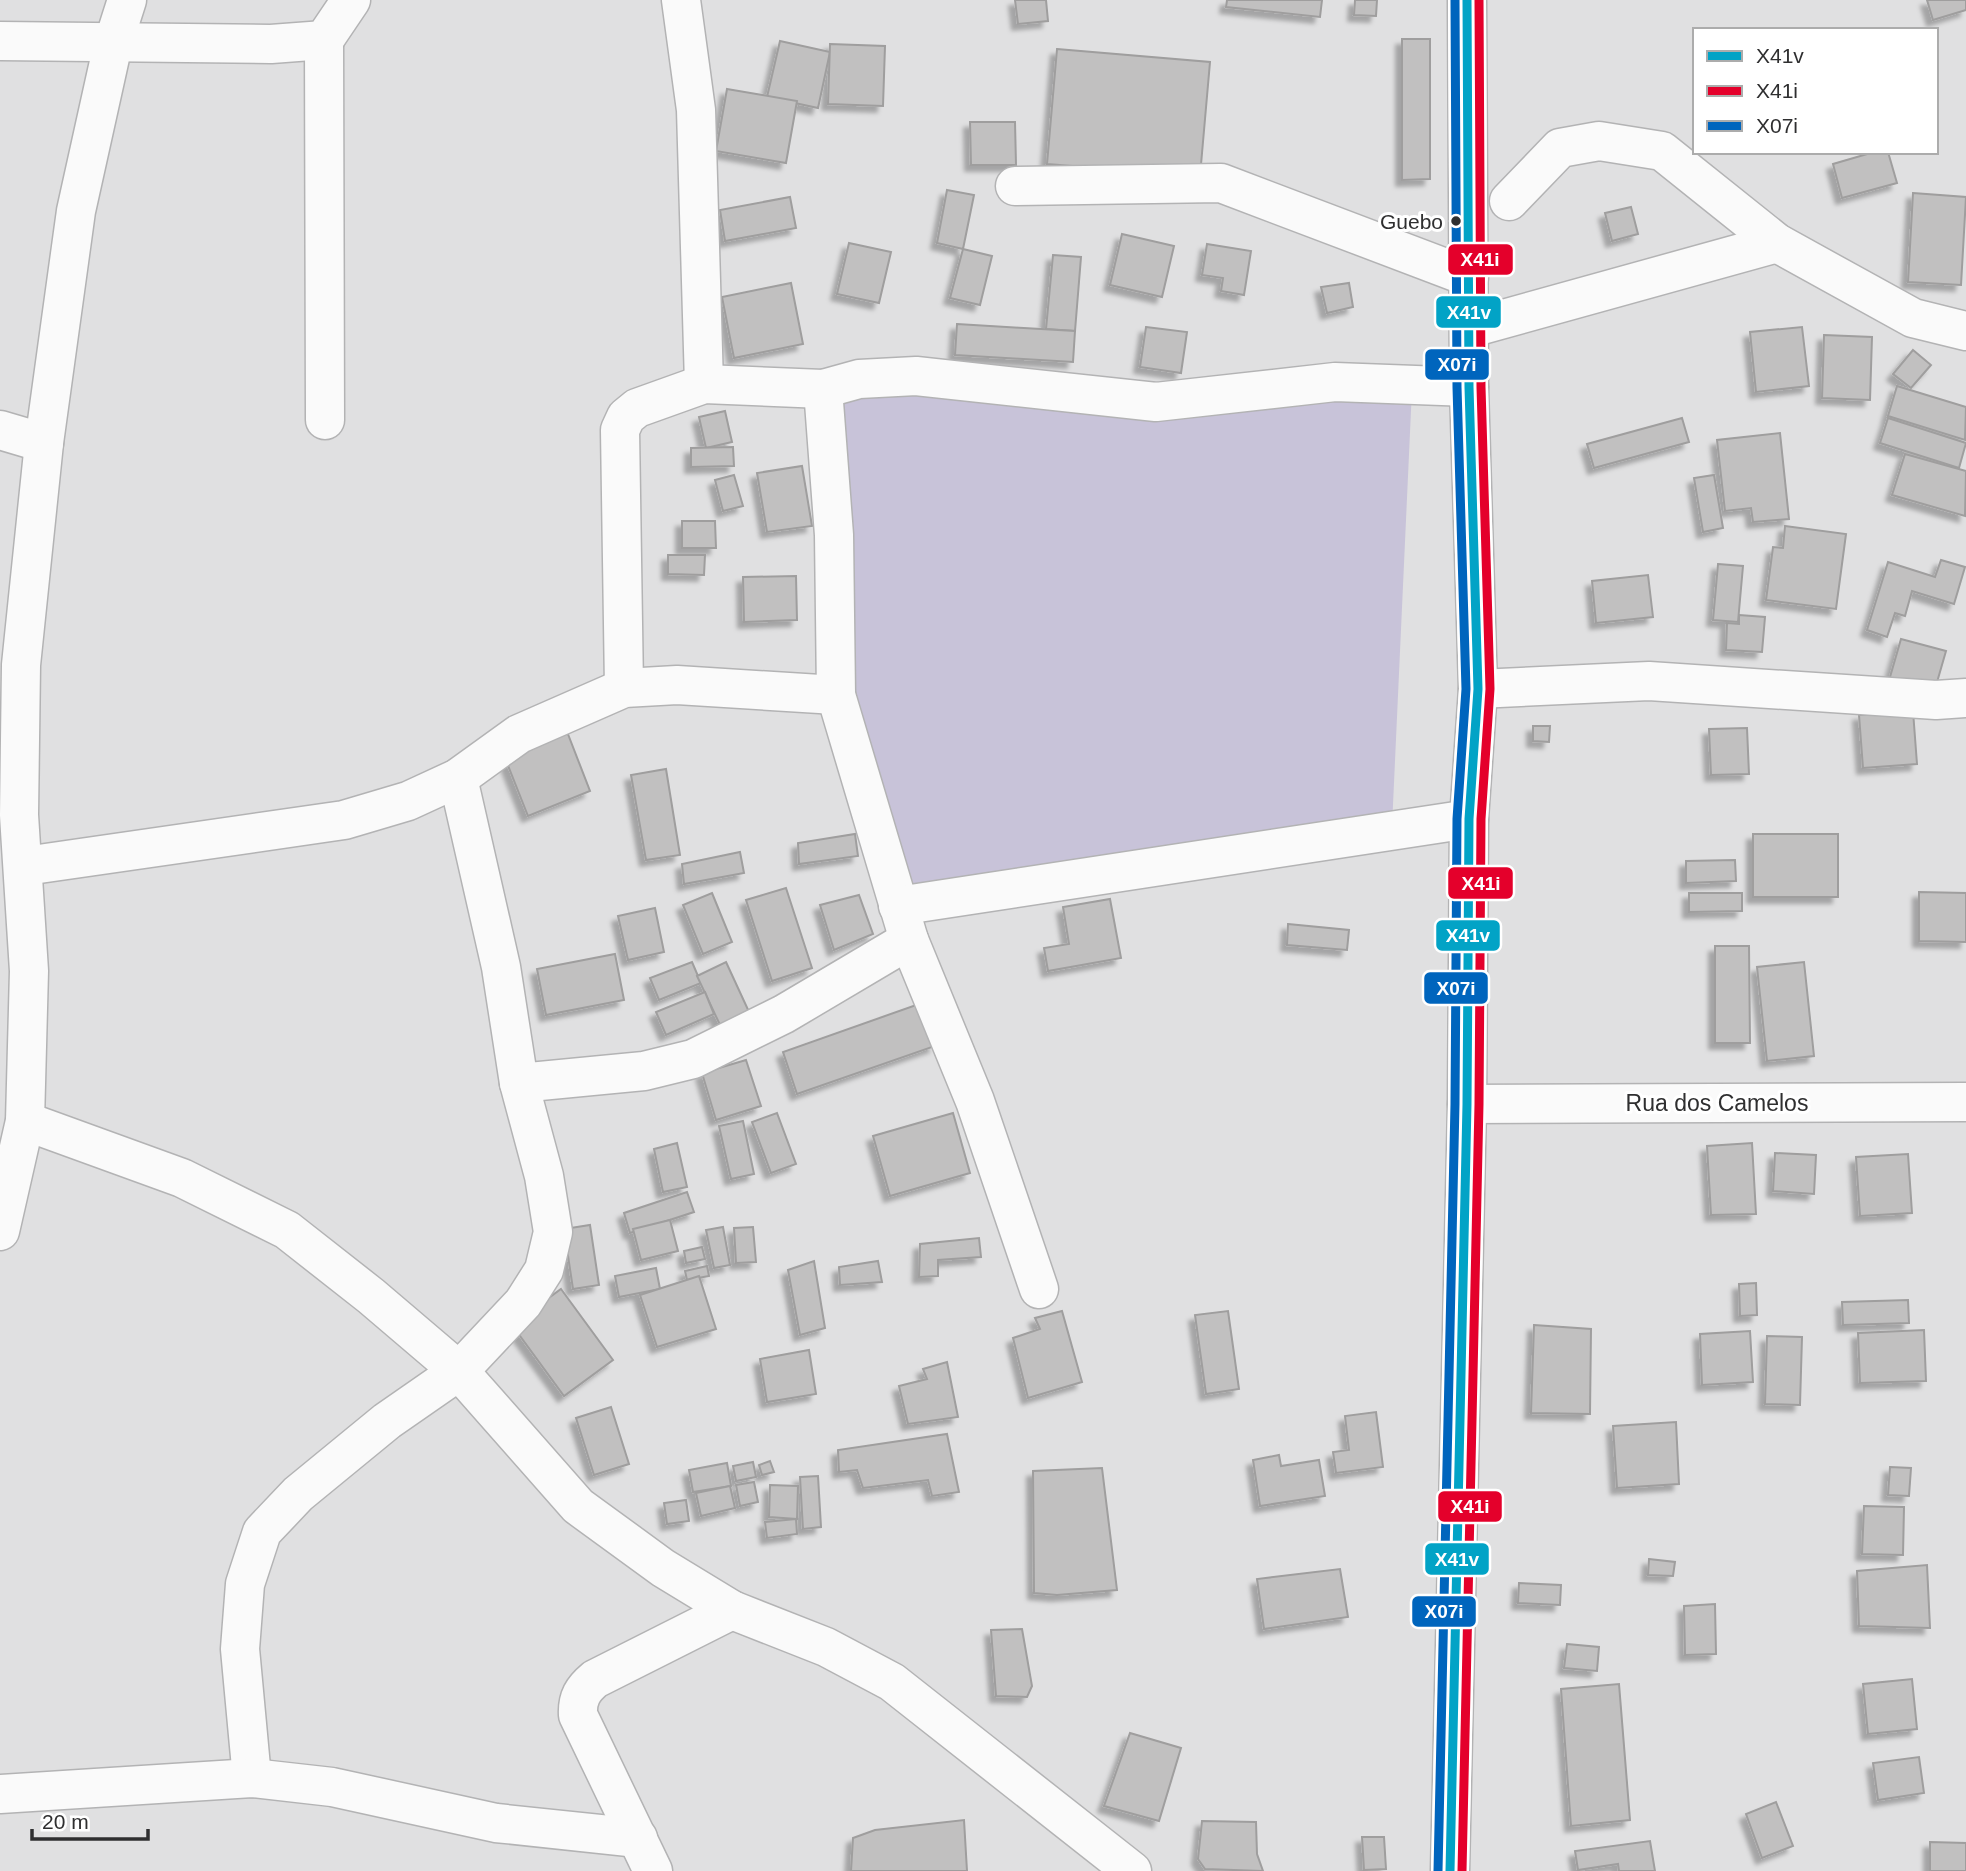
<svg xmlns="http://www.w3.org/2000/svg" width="1966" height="1871" viewBox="0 0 1966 1871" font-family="Helvetica,sans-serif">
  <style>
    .green { fill: #c8c3d9 }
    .building { fill: #c1c0c0; stroke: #9f9e9e; stroke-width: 2; filter: url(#shadow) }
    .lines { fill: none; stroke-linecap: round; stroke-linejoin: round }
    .street-casing { stroke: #b3b3b4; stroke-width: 41 }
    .secondary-casing { stroke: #b3b3b4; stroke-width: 41 }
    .street { stroke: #fafafa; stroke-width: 38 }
    .secondary { stroke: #fafafa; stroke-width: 38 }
    .bus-1-casing { stroke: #fff; stroke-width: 14 }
    .bus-2-casing { stroke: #fff; stroke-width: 14 }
    .bus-3-casing { stroke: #fff; stroke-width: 14 }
    .bus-1 { stroke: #02a3c6; stroke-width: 9 }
    .bus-2 { stroke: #e4002b; stroke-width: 9 }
    .bus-3 { stroke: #0065bd; stroke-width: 9 }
    .bus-dot { fill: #2f2f30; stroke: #fff; stroke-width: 2.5 }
    .labels { text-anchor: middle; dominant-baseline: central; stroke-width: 6; stroke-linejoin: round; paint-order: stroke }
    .bus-label { font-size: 21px; fill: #2f2f30; stroke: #fff; text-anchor: end }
    .street-label { font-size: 23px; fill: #2f2f30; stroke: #fff }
    .line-badge { stroke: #fff; stroke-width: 2.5 }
    .badge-label { font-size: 19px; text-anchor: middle; font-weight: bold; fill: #fff }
  </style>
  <defs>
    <filter id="shadow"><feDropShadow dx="-6" dy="6" stdDeviation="2" flood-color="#0004"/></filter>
  </defs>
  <rect width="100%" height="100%" fill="#e0e0e1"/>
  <path class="green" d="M846 388 1412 389 1392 827 920 893 899 880 850 691 836 401Z"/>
  <g class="building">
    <path d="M1015 0H1046L1048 21 1018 24Z"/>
    <path d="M1227 0H1322L1320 17 1226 7Z"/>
    <path d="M1355 0H1377L1376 16 1354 15Z"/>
    <path d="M1927 0H1966V10L1933 20Z"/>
    <path d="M1402 39H1430V179L1402 180Z"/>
    <path d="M780 41 830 52 818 108 767 97Z"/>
    <path d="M830 44 885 46 883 106 828 104Z"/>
    <path d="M1057 49 1210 62 1200 176 1047 164Z"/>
    <path d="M727 89 797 101 786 163 716 151Z"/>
    <path d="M970 122H1015L1016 165H971Z"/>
    <path d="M1874 152H1888L1897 183 1842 198 1833 164Z"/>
    <path d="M947 190 974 195 963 249 937 243Z"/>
    <path d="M1913 193 1966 197 1961 285 1908 282Z"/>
    <path d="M790 197 796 228 725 241 720 210Z"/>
    <path d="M1631 207 1638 234 1612 241 1605 213Z"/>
    <path d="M1122 234 1174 246 1162 297 1110 285Z"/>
    <path d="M849 243 891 252 879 303 837 294Z"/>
    <path d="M1207 244 1251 251 1244 295 1221 291 1223 278 1202 275Z"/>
    <path d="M963 249 992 256 980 305 950 298Z"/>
    <path d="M1053 255 1081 257 1075 331 1046 329Z"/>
    <path d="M791 283 803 344 734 358 722 297Z"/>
    <path d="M1349 283 1353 307 1327 313 1321 287Z"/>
    <path d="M957 324 1075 331 1073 362 955 355Z"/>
    <path d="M1146 327 1187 332 1181 373 1140 367Z"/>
    <path d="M1802 327 1809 386 1756 392 1750 332Z"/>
    <path d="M1824 335 1872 337 1870 400 1822 398Z"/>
    <path d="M1913 350 1931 365 1911 388 1893 374Z"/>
    <path d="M1897 386 1966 407 1965 440 1888 416Z"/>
    <path d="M725 411 732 442 706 448 699 417Z"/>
    <path d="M1682 418 1689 442 1594 468 1587 444Z"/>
    <path d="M1888 418 1966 443 1959 468 1880 443Z"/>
    <path d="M1780 433 1789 519 1753 522 1751 508 1725 511 1717 440Z"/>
    <path d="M733 447 734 466 691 467V448Z"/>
    <path d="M1905 454 1966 471 1965 516 1892 495Z"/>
    <path d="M802 466 812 526 767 532 757 473Z"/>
    <path d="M734 475 743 506 723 511 715 480Z"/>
    <path d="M1714 475 1723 528 1703 532 1694 478Z"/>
    <path d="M682 521H715L716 548H682Z"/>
    <path d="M1785 526 1846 534 1836 609 1766 600 1773 547 1783 548Z"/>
    <path d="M668 555H705L704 575 668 574Z"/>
    <path d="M1941 560 1965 567 1954 604 1912 591 1905 616 1895 613 1887 637 1867 630 1888 562 1935 577Z"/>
    <path d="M1718 564 1743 566 1738 622 1713 620Z"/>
    <path d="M1648 575 1653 617 1596 623 1592 581Z"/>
    <path d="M796 576 797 620 744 622 743 577Z"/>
    <path d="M1739 615 1765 617 1762 652 1726 650 1727 623 1739 624Z"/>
    <path d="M1901 639 1946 651 1933 696 1888 684Z"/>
    <path d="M1913 711 1917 764 1863 768 1859 715Z"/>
    <path d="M1533 726H1550L1549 742 1533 741Z"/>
    <path d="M1747 728 1749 774 1711 775 1709 729Z"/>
    <path d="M566 729 590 791 528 816 503 753Z"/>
    <path d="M666 769 680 855 646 860 631 775Z"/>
    <path d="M855 834 858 856 799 864 798 843Z"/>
    <rect x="1753" y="834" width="85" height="63"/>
    <path d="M740 852 744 873 684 884 682 864Z"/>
    <path d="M1735 860 1736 881 1686 883V861Z"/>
    <path d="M786 888 812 968 772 981 746 900Z"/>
    <path d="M1919 892 1966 893V942L1919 941Z"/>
    <path d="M712 893 732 942 703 954 683 905Z"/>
    <path d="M1689 893H1742V911L1689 912Z"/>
    <path d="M859 895 873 934 834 950 820 905Z"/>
    <path d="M1110 899 1121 958 1048 971 1044 948 1069 944 1063 907Z"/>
    <path d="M655 908 664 952 628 960 618 916Z"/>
    <path d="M1288 924 1349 930 1347 950 1287 945Z"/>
    <path d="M1715 946H1749L1750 1043H1715Z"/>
    <path d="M615 954 624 1000 546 1015 537 969Z"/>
    <path d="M692 962 701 983 659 1000 650 978Z"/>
    <path d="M726 962 750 1014 721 1027 697 976Z"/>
    <path d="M1804 962 1814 1056 1767 1061 1757 967Z"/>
    <path d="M705 992 714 1014 666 1035 656 1012Z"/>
    <path d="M919 1004 935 1046 797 1094 783 1052Z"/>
    <path d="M746 1060 761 1106 716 1120 702 1073Z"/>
    <path d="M777 1113 796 1164 771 1173 752 1122Z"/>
    <path d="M953 1113 970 1173 890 1196 873 1136Z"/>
    <path d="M743 1121 754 1174 731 1179 719 1126Z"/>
    <path d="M677 1143 687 1187 663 1192 654 1149Z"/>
    <path d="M1752 1143 1756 1214 1711 1215 1707 1146Z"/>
    <path d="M1775 1153 1816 1155 1814 1194 1773 1191Z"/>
    <path d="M1908 1154 1912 1213 1860 1216 1856 1157Z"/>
    <path d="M687 1192 694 1212 630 1233 624 1213Z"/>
    <path d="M670 1220 678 1251 641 1260 633 1229Z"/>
    <path d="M590 1225 599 1285 573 1289 564 1229Z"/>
    <path d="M723 1227 730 1265 714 1268 706 1230Z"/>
    <path d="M753 1227 756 1262 736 1263 734 1228Z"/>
    <path d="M979 1238 981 1257 938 1260V1276L919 1277 920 1244Z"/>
    <path d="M702 1247 705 1259 686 1263 684 1251Z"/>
    <path d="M814 1261 825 1328 800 1335 788 1270Z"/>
    <path d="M878 1261 882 1282 840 1285 839 1267Z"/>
    <path d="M707 1266 709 1276 687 1280 685 1271Z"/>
    <path d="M656 1268 660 1289 619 1297 615 1276Z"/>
    <path d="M699 1276 716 1329 657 1347 640 1295Z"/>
    <path d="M1756 1283 1757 1315 1740 1316 1739 1284Z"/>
    <path d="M561 1289 613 1360 564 1396 512 1325Z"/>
    <path d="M1908 1300 1909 1323 1843 1325 1842 1302Z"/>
    <path d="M1062 1311 1082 1382 1028 1398 1013 1338 1040 1329 1035 1318Z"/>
    <path d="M1228 1311 1239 1389 1206 1394 1195 1315Z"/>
    <path d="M1534 1325 1591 1329 1590 1414 1531 1413Z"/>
    <path d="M1924 1330 1926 1381 1860 1383 1858 1333Z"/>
    <path d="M1750 1331 1753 1382 1702 1385 1700 1334Z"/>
    <path d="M1767 1336 1802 1337 1800 1405 1765 1404Z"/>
    <path d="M809 1350 816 1394 767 1402 760 1359Z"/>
    <path d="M947 1362 958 1417 908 1424 899 1386 927 1379 923 1369Z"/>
    <path d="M611 1407 629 1464 594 1475 576 1418Z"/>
    <path d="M1376 1412 1383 1467 1336 1473 1333 1452 1349 1450 1345 1416Z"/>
    <path d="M1676 1422 1679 1484 1617 1488 1613 1426Z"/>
    <path d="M947 1434 959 1492 932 1496 928 1480 863 1488 857 1470 839 1472 838 1450Z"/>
    <path d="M1279 1455 1281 1466 1319 1460 1325 1496 1260 1506 1253 1460Z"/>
    <path d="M770 1461 774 1472 762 1475 759 1465Z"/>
    <path d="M753 1462 756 1477 736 1481 733 1466Z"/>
    <path d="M727 1463 731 1486 693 1492 689 1470Z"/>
    <path d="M1890 1467 1911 1468 1909 1496 1888 1495Z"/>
    <path d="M1102 1468 1117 1590 1057 1595 1034 1593 1033 1471Z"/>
    <path d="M818 1476 821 1527 803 1529 800 1477Z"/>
    <path d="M754 1482 758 1502 740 1506 736 1485Z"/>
    <path d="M770 1485 798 1486 797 1519 769 1517Z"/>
    <path d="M730 1486 735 1508 701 1516 696 1493Z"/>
    <path d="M686 1500 689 1521 667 1524 664 1503Z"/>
    <path d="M1864 1506 1904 1507 1903 1555 1862 1554Z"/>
    <path d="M796 1519 797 1534 767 1538 765 1522Z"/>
    <path d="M1649 1559 1675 1562 1673 1576 1648 1575Z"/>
    <path d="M1927 1565 1930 1628 1859 1626 1857 1571Z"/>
    <path d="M1340 1569 1348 1617 1264 1629 1257 1579Z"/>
    <path d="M1519 1583 1561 1585 1560 1605 1518 1603Z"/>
    <path d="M1715 1604 1716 1654 1685 1655 1684 1606Z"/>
    <path d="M1022 1629 1032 1686 1027 1697 996 1696 991 1630Z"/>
    <path d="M1567 1644 1599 1647 1597 1671 1564 1668Z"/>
    <path d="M1912 1679 1917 1729 1868 1734 1863 1684Z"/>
    <path d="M1619 1684 1630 1820 1571 1826 1561 1689Z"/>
    <path d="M1130 1733 1181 1748 1159 1821 1104 1806Z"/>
    <path d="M1919 1757 1924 1793 1878 1800 1873 1763Z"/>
    <path d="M1776 1802 1793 1846 1762 1858 1746 1814Z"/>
    <path d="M964 1820 967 1871H851L853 1838 875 1830Z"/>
    <path d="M1202 1821 1256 1822 1257 1854 1263 1871 1205 1869 1198 1859Z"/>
    <path d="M1362 1837H1384L1386 1869 1364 1870Z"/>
    <path d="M1650 1841 1655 1871H1619L1618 1864 1578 1870 1575 1851Z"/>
    <path d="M1930 1842 1966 1843V1871H1930Z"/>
  </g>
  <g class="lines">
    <defs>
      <g id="street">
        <path d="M681 0 696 110 704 384"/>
        <path d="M324 40 325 420"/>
        <path d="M0 41 271 44 324 40 351 0"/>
        <path d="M1015 186 1221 183 1469 277"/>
        <path d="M1509 201 1560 148 1599 141 1662 151 1777 243 1913 318 1966 331"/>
        <path d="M1471 328 1777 243"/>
        <path d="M823 389 834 535 836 695 909 940 975 1101 1039 1289"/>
        <path d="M0 430 44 443"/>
        <path d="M624 688 620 430 626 417 637 408 704 384 823 389 859 379 916 376 1156 402 1335 382 1469 387"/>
        <path d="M1478 689 1649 681 1936 700 1966 698"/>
        <path d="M25 866 344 820 408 801 458 778 519 734 624 688 677 685 836 695"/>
        <path d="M898 906 1469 819"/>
        <path d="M519 1083 644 1071 693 1059 784 1014 909 940"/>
        <path d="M1467 1104 1966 1102"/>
        <path d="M25 1121 182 1178 287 1230 371 1296 459 1371 578 1506 663 1568 732 1610 826 1647 892 1682 1132 1871"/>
        <path d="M0 1231 25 1121 29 971 19 815 21 665 44 443 76 211 113 44 127 0"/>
        <path d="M252 1778 240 1649 245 1584 262 1532 298 1494 387 1421 459 1371 523 1303 544 1270 553 1232 544 1176 519 1083 501 967 458 778"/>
        <path d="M0 1794 252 1778 332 1787 496 1823 638 1838"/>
        <path d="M653 1871 578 1715C577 1698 583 1689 595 1679L732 1610"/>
      </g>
      <path id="secondary" d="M1450 1871 1467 1104 1469 819 1478 689 1469 387 1467 0"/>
    </defs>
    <use href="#street" class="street-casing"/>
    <use href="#secondary" class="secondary-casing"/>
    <use href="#street" class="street"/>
    <use href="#secondary" class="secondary"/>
    <defs>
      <path id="bus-1" d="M1450 1871 1467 1104 1469 819 1478 689 1469 387 1467 0"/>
      <path id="bus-2" d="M1462 1871 1479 1104 1481 819 1490 689 1481 387 1479 0"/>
      <path id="bus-3" d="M1438 1871 1455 1104 1457 819 1466 689 1457 387 1455 0"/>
    </defs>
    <use href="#bus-1" class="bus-1-casing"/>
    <use href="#bus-2" class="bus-2-casing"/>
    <use href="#bus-3" class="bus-3-casing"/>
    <use href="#bus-1" class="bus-1"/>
    <use href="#bus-2" class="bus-2"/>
    <use href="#bus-3" class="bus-3"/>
  </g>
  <circle class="bus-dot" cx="1456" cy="221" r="6"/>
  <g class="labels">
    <g class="bus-label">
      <text x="1443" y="221">Guebo</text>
    </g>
    <g class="street-label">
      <text x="1717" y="1103">Rua dos Camelos</text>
    </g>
  </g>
  <g class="line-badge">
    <rect x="1447" y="243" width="67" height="33" rx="7" fill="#e4002b"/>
    <rect x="1435" y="295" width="67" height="34" rx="7" fill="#02a3c6"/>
    <rect x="1424" y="348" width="66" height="33" rx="7" fill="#0065bd"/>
    <rect x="1447" y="866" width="67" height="34" rx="7" fill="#e4002b"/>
    <rect x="1435" y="919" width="66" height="33" rx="7" fill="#02a3c6"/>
    <rect x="1423" y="971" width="66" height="34" rx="7" fill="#0065bd"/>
    <rect x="1437" y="1490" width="66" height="33" rx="7" fill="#e4002b"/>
    <rect x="1424" y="1542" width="66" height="34" rx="7" fill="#02a3c6"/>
    <rect x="1411" y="1595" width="66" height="33" rx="7" fill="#0065bd"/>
  </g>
  <g class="badge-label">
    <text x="1480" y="266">X41i</text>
    <text x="1469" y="319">X41v</text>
    <text x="1457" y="371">X07i</text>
    <text x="1481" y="890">X41i</text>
    <text x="1468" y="942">X41v</text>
    <text x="1456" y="995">X07i</text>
    <text x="1470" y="1513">X41i</text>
    <text x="1457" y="1566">X41v</text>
    <text x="1444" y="1618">X07i</text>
  </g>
  <rect x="1693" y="28" width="245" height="126" fill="#ffffff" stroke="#acacac" stroke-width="2"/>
  <rect x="1707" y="51" width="35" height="10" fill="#02a3c6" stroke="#acacac" stroke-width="2"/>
  <text x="1756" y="63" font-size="21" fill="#2f2f30">X41v</text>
  <rect x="1707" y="86" width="35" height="10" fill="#e4002b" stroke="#acacac" stroke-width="2"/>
  <text x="1756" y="98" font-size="21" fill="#2f2f30">X41i</text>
  <rect x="1707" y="121" width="35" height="10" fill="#0065bd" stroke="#acacac" stroke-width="2"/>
  <text x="1756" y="133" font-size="21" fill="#2f2f30">X07i</text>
  <path d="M32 1829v10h116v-10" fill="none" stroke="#2f2f30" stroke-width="3.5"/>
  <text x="42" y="1829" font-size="21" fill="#2f2f30" stroke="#ffffff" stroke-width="5" paint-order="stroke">20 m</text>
</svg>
